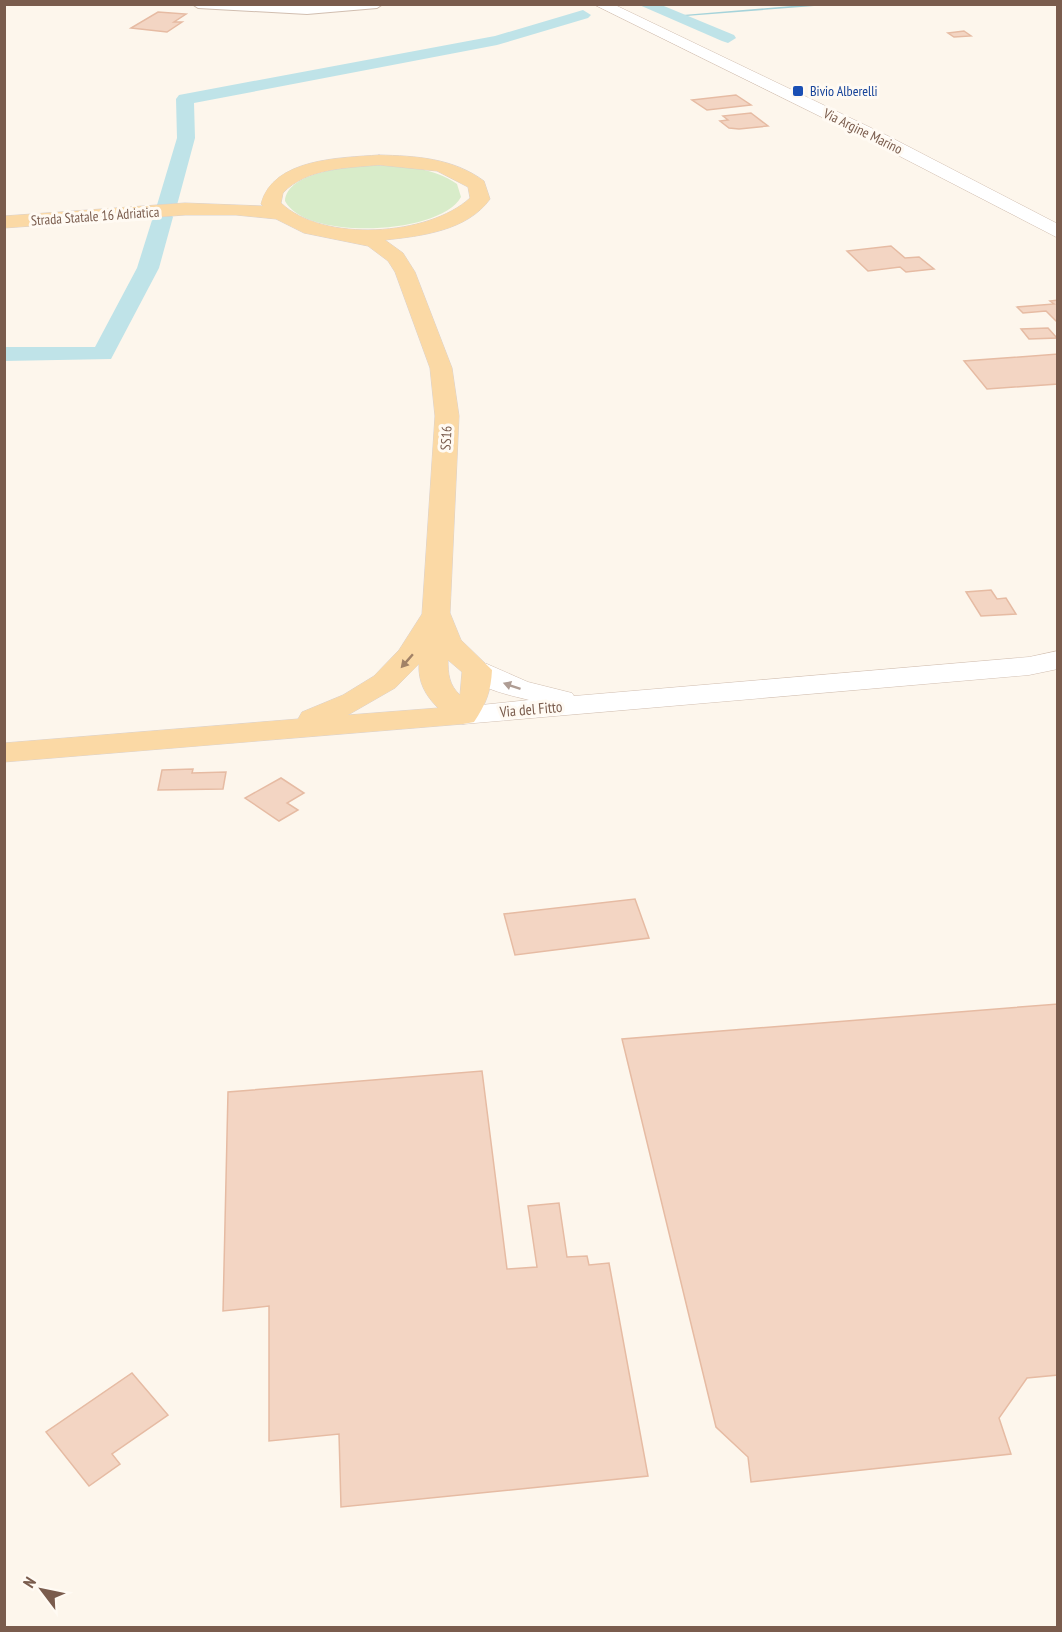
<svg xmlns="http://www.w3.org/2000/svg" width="1062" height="1632" viewBox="0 0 1062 1632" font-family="'PT Sans Narrow',sans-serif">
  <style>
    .green { fill: #d8ecc9 }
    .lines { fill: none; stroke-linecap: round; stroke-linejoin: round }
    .stream { fill: #a5d3da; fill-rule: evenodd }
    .canal { fill: #bfe3e8; fill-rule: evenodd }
    .building { fill: #f3d5c3; stroke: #e6bba3; stroke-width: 1.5 }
    .minor-casing { stroke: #d1beb0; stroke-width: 2 }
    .tertiary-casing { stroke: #d1beb0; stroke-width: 1 }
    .primary-casing { stroke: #dad1cd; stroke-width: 1 }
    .minor { fill: #fff; fill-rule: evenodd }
    .tertiary { fill: #fff; fill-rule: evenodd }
    .primary { fill: #fbd9a5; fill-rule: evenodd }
    .oneway { fill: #a18267 }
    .oneway2 { fill: #af9d94 }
    .transit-dot { fill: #1a4fb4; stroke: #fffaf3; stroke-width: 2 }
    .labels { text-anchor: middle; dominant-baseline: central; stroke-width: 6; stroke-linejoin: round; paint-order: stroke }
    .far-transit-label { font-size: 14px; fill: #164399; stroke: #fffaf3; text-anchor: start }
    .far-street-label { font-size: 14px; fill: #7a5c4d; stroke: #fffaf3 }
    .street-label { font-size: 15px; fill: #7a5c4d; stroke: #fffaf3 }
  </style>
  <rect width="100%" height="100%" fill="#fdf6ec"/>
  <path class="green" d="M374 165C402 166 433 167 457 184L461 197C440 235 306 241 285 201 287 171 351 167 374 165Z"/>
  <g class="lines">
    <path class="stream" d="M815 4H840L673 17 671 16Z"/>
    <g class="canal">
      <path d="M637 4H659L734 35 736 38 728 43 722 41Z"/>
      <path d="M583 10 591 15 588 18 497 45 194 103 195 138 177 205 174 209H160L157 205 177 138 176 99 179 95 495 36Z"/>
      <path d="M163 211 170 213 173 217 159 268 111 359 4 361V347H95L137 268 153 217 156 213Z"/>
    </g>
  </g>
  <g class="building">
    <path d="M158 12 186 14 174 22H182L167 32 131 28Z"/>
    <path d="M964 31 971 36 954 37 948 33Z"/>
    <path d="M736 95 751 105 707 110 692 100Z"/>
    <path d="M751 113 768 126 739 129 729 128 720 121 728 120 723 116Z"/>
    <path d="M891 246 905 258 919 257 934 269 906 272 900 267 868 271 847 251Z"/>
    <path d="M1058 300V323L1046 311 1023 313 1017 307 1054 304 1050 301Z"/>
    <path d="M1048 328 1057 338 1029 339 1021 329Z"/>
    <path d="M1058 354V384L987 389 964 361Z"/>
    <path d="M991 590 997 599 1006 598 1016 614 981 616 966 592Z"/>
    <path d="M193 769 192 773 226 772 223 789 158 790 162 770Z"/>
    <path d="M281 778 304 793 287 803 298 810 279 821 245 798Z"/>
    <path d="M635 899 649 938 515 955 504 914Z"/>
    <path d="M1058 1004V1375L1027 1378 999 1418 1011 1454 751 1482 748 1457 716 1427 622 1039Z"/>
    <path d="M482 1071 507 1269 537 1267 528 1206 559 1203 567 1257 587 1256 589 1265 609 1263 648 1476 341 1507 339 1434 269 1441V1306L223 1311 228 1092Z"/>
    <path d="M132 1373 168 1415 112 1454 120 1464 89 1486 46 1432Z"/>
  </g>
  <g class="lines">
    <defs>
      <path id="minor" d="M192 4H383L377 8 307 14 198 8Z"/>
      <g id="tertiary">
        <path d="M593 4H613L890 137 1058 224V238L878 145Z"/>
        <path d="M1058 651V669L1029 675 463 724 452 722 448 715 452 708 529 700C509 695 474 688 462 670L467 664 477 661 487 664 528 682 572 693 574 696 1029 657Z"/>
      </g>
      <path id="primary" d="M379 155C416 156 453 158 484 181L490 199C467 231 421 236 385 240L403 253 415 272 452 368 459 416 450 613 461 640 492 670C491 691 486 704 474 722L463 724 4 762V743L298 719 302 712 343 695 374 676 399 650 422 614 435 416 430 368 395 272 388 261 368 246 304 233 276 219 236 215H185L4 228V216L185 203 263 206 261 204C273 158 340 158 379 155ZM379 165 437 171 468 187 470 198C429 236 323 243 281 203L283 193C306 168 347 168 379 165ZM448 660 462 672 460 695C449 685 448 674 448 660ZM419 664C418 682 425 695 438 708L348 715 395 688Z"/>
    </defs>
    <use href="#minor" class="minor-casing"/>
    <use href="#tertiary" class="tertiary-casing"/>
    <use href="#primary" class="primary-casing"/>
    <use href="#minor" class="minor"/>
    <use href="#tertiary" class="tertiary"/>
    <use href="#primary" class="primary"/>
  </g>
  <defs><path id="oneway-solid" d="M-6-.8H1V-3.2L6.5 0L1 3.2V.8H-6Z" transform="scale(1.5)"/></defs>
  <use class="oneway" href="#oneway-solid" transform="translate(407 661) rotate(131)"/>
  <use class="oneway2" href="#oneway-solid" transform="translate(512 686) rotate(-161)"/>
  <rect class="transit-dot" x="792" y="85" width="12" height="12" rx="3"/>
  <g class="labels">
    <g class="far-transit-label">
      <text x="810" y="91">Bivio Alberelli</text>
    </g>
    <g class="far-street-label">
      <text transform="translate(863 131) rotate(26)">Via Argine Marino</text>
      <text transform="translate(95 216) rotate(-4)">Strada Statale 16 Adriatica</text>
      <text transform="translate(446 438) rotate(-87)">SS16</text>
    </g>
    <g class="street-label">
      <text transform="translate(531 709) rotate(-5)">Via del Fitto</text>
    </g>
  </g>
  <rect width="1062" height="1632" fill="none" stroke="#7a5c4d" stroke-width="12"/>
  <g transform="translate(42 1590) rotate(302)" stroke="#fffaf3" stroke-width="4.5" paint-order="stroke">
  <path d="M0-4.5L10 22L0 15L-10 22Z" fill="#7a5c4d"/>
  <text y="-9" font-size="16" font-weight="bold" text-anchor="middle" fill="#7a5c4d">N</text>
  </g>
</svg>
